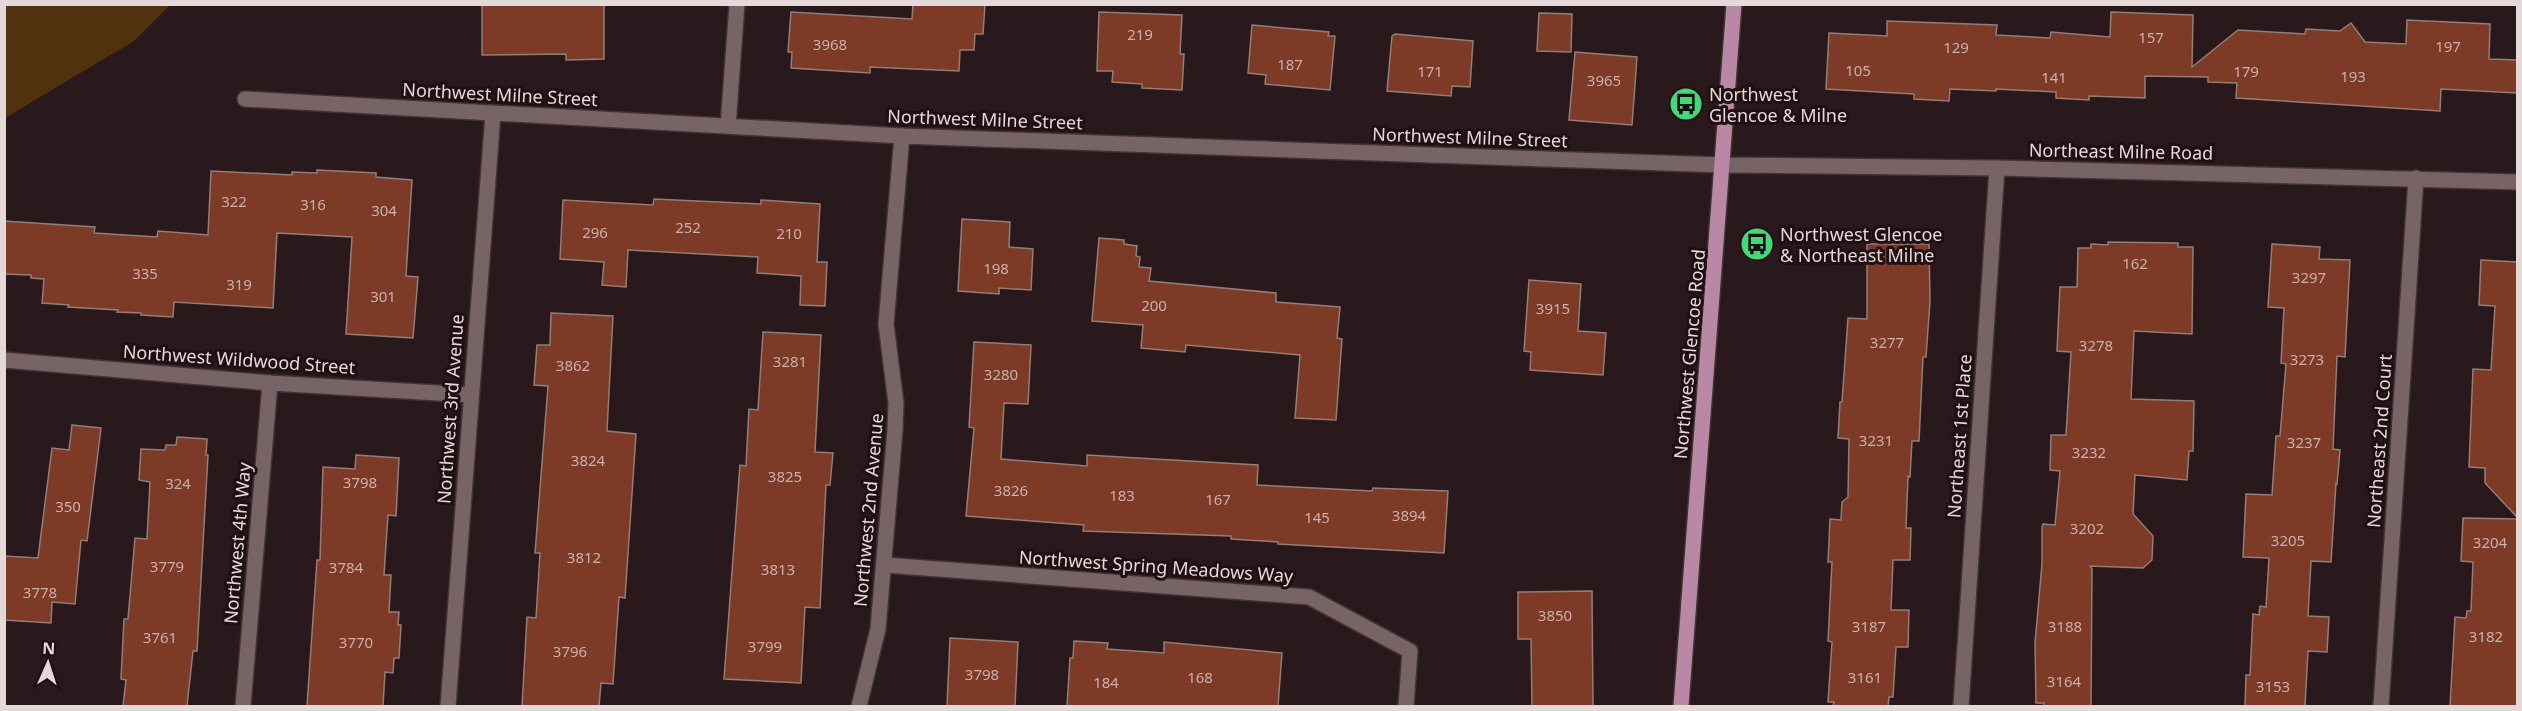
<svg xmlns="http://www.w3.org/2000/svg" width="2522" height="711" viewBox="0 0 2522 711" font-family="'Noto Sans',sans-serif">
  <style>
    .green { fill: #52320d }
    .building { fill: #7d3a26; stroke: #927e77; stroke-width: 1.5 }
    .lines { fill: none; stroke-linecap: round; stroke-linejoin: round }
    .street-casing { stroke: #3f3334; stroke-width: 18 }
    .primary-casing { stroke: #3f3334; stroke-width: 18 }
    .street { stroke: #786366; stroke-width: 15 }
    .primary { stroke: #b988a4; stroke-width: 15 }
    .labels { text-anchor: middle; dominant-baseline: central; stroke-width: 6; stroke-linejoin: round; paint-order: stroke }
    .number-label { font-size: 15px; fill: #cab0ac }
    .street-label { font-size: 18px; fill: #e4d8d9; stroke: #201013 }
    .poi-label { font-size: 18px; fill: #e4d8d9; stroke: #201013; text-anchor: start }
  </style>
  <rect width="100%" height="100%" fill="#2a191c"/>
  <path class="green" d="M5 4H170V5L134 41 5 118Z"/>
  <g class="building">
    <path d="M482 4H604V59L566 60V54L482 55Z"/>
    <path d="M913 4H985L983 34H975L974 50H960L959 71 870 67V73L791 68 792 52H788L791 12 912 19Z"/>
    <path d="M1099 12 1182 15 1180 54H1184L1182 90 1142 88V84L1112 82 1113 71H1097Z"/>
    <path d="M2111 12 2193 15 2192 67 2238 30 2305 34 2306 29 2340 31 2351 23 2365 42 2406 44 2407 20 2490 24 2489 59 2517 60V93L2441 89 2440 111 2236 98 2237 83 2208 82V77L2145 76V98L2089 96V100L2056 98V92L1996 89V91L1950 89 1949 101 1914 99V94L1826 89 1829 33 1887 36V21L1997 25 1996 35 2050 38 2051 32 2110 37Z"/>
    <path d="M1539 13 1572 14 1571 52 1537 51Z"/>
    <path d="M1252 25 1329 32 1328 36H1335L1330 90 1265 84 1266 75 1248 73Z"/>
    <path d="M1395 34 1473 41 1470 87 1452 86 1451 96 1387 91 1392 36Z"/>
    <path d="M1575 52 1637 57 1632 125 1569 120Z"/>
    <path d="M317 170 376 173V177L412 180 406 276 418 277 413 338 346 334 352 237 277 233 273 308 174 302 173 317 141 315V313L117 312 118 310 68 307 69 305 42 303 44 279 31 278V275L4 274V221L95 227 94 233 157 237 158 231 208 235 211 171 292 175V172L317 173Z"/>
    <path d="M654 199 761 204V200L820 204 817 262H827L825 306 800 305 801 276 757 273 758 257 628 250 626 287 602 285 604 262 560 259 563 200 653 205Z"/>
    <path d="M962 219 1010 222 1009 247 1033 249 1031 290 999 288V294L958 291Z"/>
    <path d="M1099 238 1124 240V244L1137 246 1136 256 1140 257 1139 267 1151 268 1149 281 1276 293V302L1340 307 1337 338 1342 339 1336 420 1295 418 1300 355 1186 345 1185 352 1141 348 1143 325 1092 321Z"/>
    <path d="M2108 242 2178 243V247H2193L2192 334 2134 331 2131 399 2194 401 2193 451H2189L2187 480 2135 475 2133 514 2153 536 2152 560 2143 568 2090 566 2092 569 2091 706H2044V703H2036L2035 643 2042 564V527L2043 524 2055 525 2060 471 2050 470 2051 435H2066L2071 352 2057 351 2060 287H2077L2078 248H2091V244L2108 245Z"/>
    <path d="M1867 244H1929L1930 301 1926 357H1923L1919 441H1912L1910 477 1908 476 1906 528H1911L1910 560H1893L1891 610H1909L1908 647H1896L1893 697H1889L1888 706H1833L1834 702H1828L1832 642 1828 641 1832 562H1828L1830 519 1841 520 1842 502 1848 497 1849 439 1838 438 1840 402H1842L1848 318 1867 319Z"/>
    <path d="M2272 244 2320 247 2319 259 2350 260 2345 357 2337 356 2333 449 2340 450 2337 484 2336 483 2331 562 2311 561 2308 616 2329 617 2327 652 2308 651 2305 706H2245L2246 675H2250L2253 614 2259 615 2260 606 2266 607 2269 558 2243 557 2246 494 2272 495 2276 436H2280L2286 364 2281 363 2284 308 2268 307Z"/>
    <path d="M2481 260 2517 262V517L2485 483V468L2469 467 2473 369 2491 370 2495 306 2479 305Z"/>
    <path d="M1529 280 1581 284 1578 331 1606 333 1603 375 1530 370 1531 352 1524 351Z"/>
    <path d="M551 313 613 316 607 431 636 434 625 598 619 597 613 684 601 683 599 706H522L527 617 536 618 540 553H535L548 386 534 385 537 345H550Z"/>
    <path d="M763 332 821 335 815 452 833 453 830 485H826L820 608 805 607 801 683 724 679 740 465 746 466 749 409 758 410Z"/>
    <path d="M974 342 1031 345 1028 404 1004 403 1001 459 1087 466V455L1258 465 1257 485 1372 491 1373 488 1448 491 1444 553 1278 544V542L1231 539V536L1083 531 1084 525 966 516 974 428 969 427Z"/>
    <path d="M72 425 101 428 87 541 81 540 75 604 52 602 51 623 4 620V556L38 558 52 448 69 450Z"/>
    <path d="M177 437 207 439 206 455H208L197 651H193L187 706H123L126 680 121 679 124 619H128L135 538 147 539 150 482 139 480 141 449 165 450 166 445H176Z"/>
    <path d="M356 455 399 458 396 516 388 515 384 575H391L389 612H399L398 625H401L399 658H394L393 673 385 672 383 706H307L317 560H320L323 467 355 469Z"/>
    <path d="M2463 518 2517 519V706H2450L2455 617 2466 618 2467 611H2471L2473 562 2461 561Z"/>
    <path d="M1592 591 1593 706H1532L1531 639H1518V592Z"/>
    <path d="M950 638 1018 642 1015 706H947Z"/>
    <path d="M1074 641 1108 643 1107 649 1164 653V642L1282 653 1278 706H1067L1070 658H1073Z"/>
  </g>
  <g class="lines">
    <defs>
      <g id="street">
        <path d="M245 99 902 136 1515 158 1723 165 1997 168 2518 182"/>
        <path d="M728 126 737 4"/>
        <path d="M4 360 270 383 471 395"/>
        <path d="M885 565 1309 597 1410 651 1406 706"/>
        <path d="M243 706 270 383"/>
        <path d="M448 706 493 114"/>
        <path d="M859 706 878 629 895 430 896 403 886 324 902 136"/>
        <path d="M1961 706 1997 168"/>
        <path d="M2381 706 2416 178"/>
      </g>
      <path id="primary" d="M1681 706 1734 4"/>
    </defs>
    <use href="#street" class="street-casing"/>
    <use href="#primary" class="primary-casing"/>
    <use href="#street" class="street"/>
    <use href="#primary" class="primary"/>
  </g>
  <defs>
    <symbol id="bus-disc" viewBox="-11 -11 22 22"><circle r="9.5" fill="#45d77a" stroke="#201013"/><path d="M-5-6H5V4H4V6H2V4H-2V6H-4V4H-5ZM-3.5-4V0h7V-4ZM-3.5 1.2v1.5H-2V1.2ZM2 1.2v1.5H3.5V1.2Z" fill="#111"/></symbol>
  </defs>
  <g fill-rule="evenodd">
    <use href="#bus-disc" x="1667" y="85" width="38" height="38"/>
    <use href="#bus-disc" x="1738" y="225" width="38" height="38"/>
  </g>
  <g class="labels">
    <g class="number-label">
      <text x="1140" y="34">219</text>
      <text x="2151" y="37">157</text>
      <text x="830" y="44">3968</text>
      <text x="2448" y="46">197</text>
      <text x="1956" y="47">129</text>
      <text x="1290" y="64">187</text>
      <text x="1858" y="70">105</text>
      <text x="1430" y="71">171</text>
      <text x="2246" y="71">179</text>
      <text x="2353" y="76">193</text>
      <text x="2054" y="77">141</text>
      <text x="1604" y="80">3965</text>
      <text x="234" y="201">322</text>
      <text x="313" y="204">316</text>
      <text x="384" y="210">304</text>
      <text x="688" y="227">252</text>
      <text x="595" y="232">296</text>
      <text x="789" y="233">210</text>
      <text x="2135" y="263">162</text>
      <text x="996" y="268">198</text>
      <text x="145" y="273">335</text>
      <text x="2309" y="277">3297</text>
      <text x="239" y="284">319</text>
      <text x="383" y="296">301</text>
      <text x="1154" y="305">200</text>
      <text x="1553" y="308">3915</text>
      <text x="1887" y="342">3277</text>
      <text x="2096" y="345">3278</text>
      <text x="2307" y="359">3273</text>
      <text x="790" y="361">3281</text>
      <text x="573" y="365">3862</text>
      <text x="1001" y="374">3280</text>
      <text x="1876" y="440">3231</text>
      <text x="2304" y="442">3237</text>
      <text x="2089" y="452">3232</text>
      <text x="588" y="460">3824</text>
      <text x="785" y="476">3825</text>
      <text x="360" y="482">3798</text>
      <text x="178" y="483">324</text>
      <text x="1011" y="490">3826</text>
      <text x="1122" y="495">183</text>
      <text x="1218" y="499">167</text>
      <text x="68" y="506">350</text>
      <text x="1409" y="515">3894</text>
      <text x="1317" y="517">145</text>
      <text x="2087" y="528">3202</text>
      <text x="2288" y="540">3205</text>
      <text x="2490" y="542">3204</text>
      <text x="584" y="557">3812</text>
      <text x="167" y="566">3779</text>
      <text x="346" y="567">3784</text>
      <text x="778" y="569">3813</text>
      <text x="40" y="592">3778</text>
      <text x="1555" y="615">3850</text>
      <text x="1869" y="626">3187</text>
      <text x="2065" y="626">3188</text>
      <text x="2486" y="636">3182</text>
      <text x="160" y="637">3761</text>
      <text x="356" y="642">3770</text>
      <text x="765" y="646">3799</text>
      <text x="570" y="651">3796</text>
      <text x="982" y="674">3798</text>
      <text x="1200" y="677">168</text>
      <text x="1865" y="677">3161</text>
      <text x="2064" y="681">3164</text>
      <text x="1106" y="682">184</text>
      <text x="2273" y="686">3153</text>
    </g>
    <g class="street-label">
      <text transform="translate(500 94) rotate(3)">Northwest Milne Street</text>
      <text transform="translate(985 119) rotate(2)">Northwest Milne Street</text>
      <text transform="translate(1470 137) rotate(2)">Northwest Milne Street</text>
      <text transform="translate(2121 151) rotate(1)">Northeast Milne Road</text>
      <text transform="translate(1689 354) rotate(-85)">Northwest Glencoe Road</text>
      <text transform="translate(239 359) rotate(4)">Northwest Wildwood Street</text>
      <text transform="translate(450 409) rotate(-86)">Northwest 3rd Avenue</text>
      <text transform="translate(1959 436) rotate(-86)">Northeast 1st Place</text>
      <text transform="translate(2379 441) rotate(-86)">Northeast 2nd Court</text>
      <text transform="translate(868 510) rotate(-85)">Northwest 2nd Avenue</text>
      <text transform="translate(237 543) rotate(-85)">Northwest 4th Way</text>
      <text transform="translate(1156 566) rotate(4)">Northwest Spring Meadows Way</text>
    </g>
    <g class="poi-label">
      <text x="1709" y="94">Northwest<tspan x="1709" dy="21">Glencoe &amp; Milne</tspan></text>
      <text x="1780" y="234">Northwest Glencoe<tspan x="1780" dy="21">&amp; Northeast Milne</tspan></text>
    </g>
  </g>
  <rect width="2522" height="711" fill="none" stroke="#e4d8d9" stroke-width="12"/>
  <g transform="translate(48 663) rotate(3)" stroke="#201013" stroke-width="4.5" paint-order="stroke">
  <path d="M0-4.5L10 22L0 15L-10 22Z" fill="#e4d8d9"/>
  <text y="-9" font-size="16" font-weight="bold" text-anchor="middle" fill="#e4d8d9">N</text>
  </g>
</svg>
